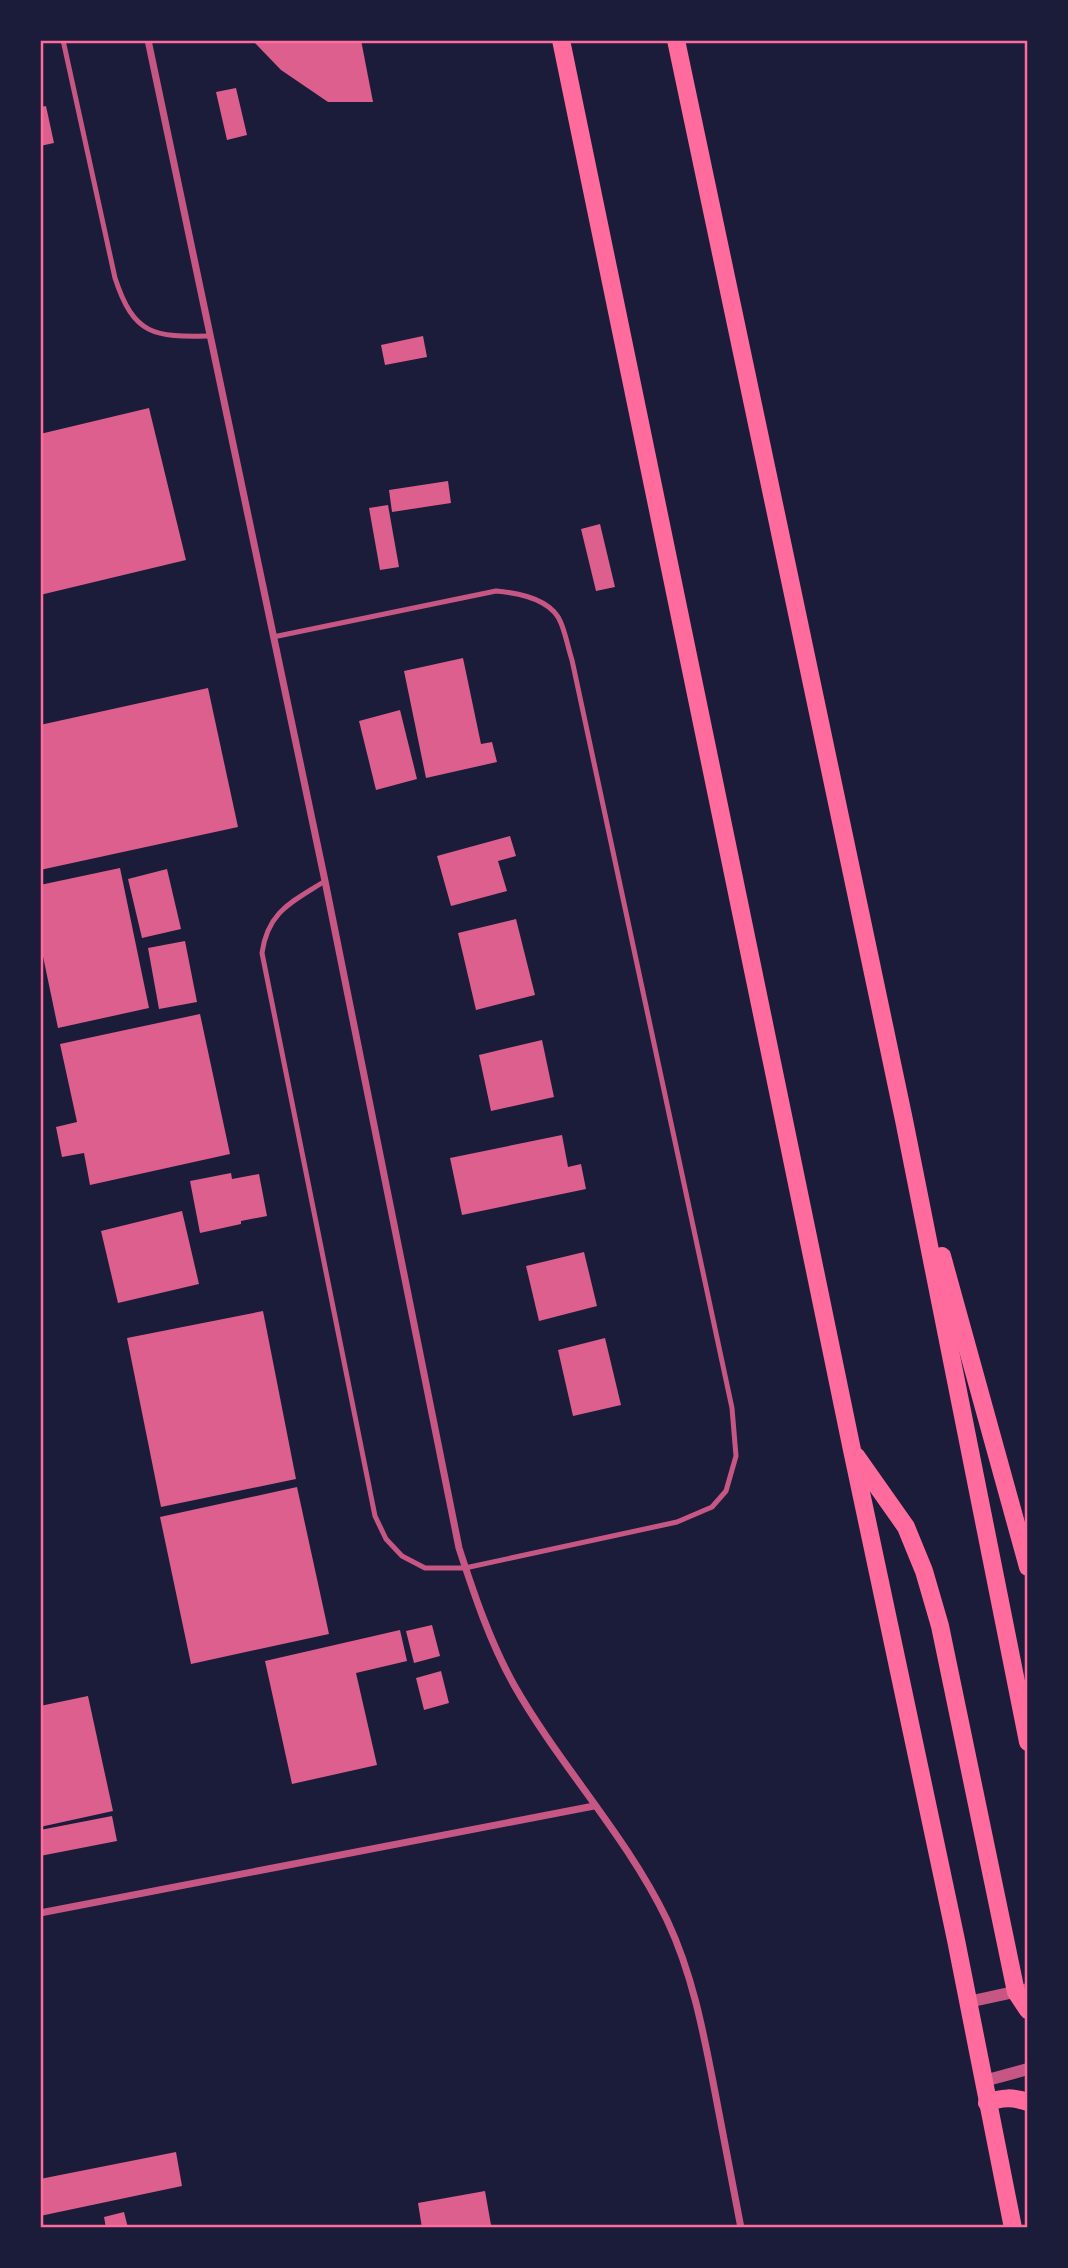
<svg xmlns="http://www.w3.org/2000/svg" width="1068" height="2268" viewBox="0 0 1068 2268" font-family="'Asap Condensed',sans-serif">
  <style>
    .building { fill: #dd5f8e }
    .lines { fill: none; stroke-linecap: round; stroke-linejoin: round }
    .service { stroke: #c65784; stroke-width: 5 }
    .minor { stroke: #c65784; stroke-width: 7 }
    .tertiary { stroke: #c65784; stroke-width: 12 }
    .primary { stroke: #ff6b9d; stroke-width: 18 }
    .neatline { fill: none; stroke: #ff6b9d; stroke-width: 2.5 }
  </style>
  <rect width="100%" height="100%" fill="#1b1b3a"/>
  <g class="building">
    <path d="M252 40H361L373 102H328L281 70Z"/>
    <path d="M236 88 247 135 227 140 216 92Z"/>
    <path d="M46 106 54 143 40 146V107Z"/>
    <path d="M423 336 427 357 385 365 381 345Z"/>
    <path d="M149 408 186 560 40 595V434Z"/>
    <path d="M448 481 451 503 392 512 389 490Z"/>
    <path d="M388 505 399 567 380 570 369 508Z"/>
    <path d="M600 524 615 587 596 591 581 529Z"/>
    <path d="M463 658 481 744 492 742 497 762 426 778 404 671Z"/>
    <path d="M208 688 238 827 40 870V725Z"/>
    <path d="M400 710 417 779 376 790 359 721Z"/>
    <path d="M510 836 516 856 498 861 507 891 451 906 437 856Z"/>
    <path d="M120 868 149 1008 58 1028 40 942V885Z"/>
    <path d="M167 869 181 929 142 938 128 879Z"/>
    <path d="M516 919 535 995 476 1010 458 933Z"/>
    <path d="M185 941 197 1002 159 1009 148 948Z"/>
    <path d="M200 1014 230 1154 90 1185 84 1153 62 1157 56 1127 77 1122 60 1044Z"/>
    <path d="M542 1040 554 1097 491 1111 479 1055Z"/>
    <path d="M562 1135 568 1167 581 1164 586 1189 462 1215 450 1158Z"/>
    <path d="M231 1173 232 1179 259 1174 267 1216 241 1221V1224L200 1233 190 1181Z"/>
    <path d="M182 1211 199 1284 118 1303 101 1231Z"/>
    <path d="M584 1252 597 1306 539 1321 526 1266Z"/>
    <path d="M263 1311 296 1479 161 1507 127 1338Z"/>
    <path d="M605 1338 621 1405 573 1416 558 1350Z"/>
    <path d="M297 1487 329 1634 191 1664 160 1517Z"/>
    <path d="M432 1625 440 1656 414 1663 406 1631Z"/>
    <path d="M400 1630 407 1661 356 1673 377 1765 292 1784 265 1661Z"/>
    <path d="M441 1671 449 1703 424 1710 416 1678Z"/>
    <path d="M88 1696 113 1811 40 1827V1706Z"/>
    <path d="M112 1816 117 1841 40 1856V1830Z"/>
    <path d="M176 2152 182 2186 40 2216V2179Z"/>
    <path d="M485 2191 491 2225 475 2228H422L418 2203Z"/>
    <path d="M124 2212 128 2228H106L104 2217Z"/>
  </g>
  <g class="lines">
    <g class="service">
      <path d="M63 40 115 278C134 336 154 337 210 336"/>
      <path d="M273 637 496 591C519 593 552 599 561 623 566 635 568 648 572 660L732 1408 736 1456 726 1491 712 1507 677 1522 465 1568H425L402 1556 386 1539 375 1516 262 953C268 911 292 902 325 881"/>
    </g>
    <g class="minor">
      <path d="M148 40 325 881 459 1548C474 1594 490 1642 514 1685 560 1766 626 1835 667 1920 692 1973 703 2030 714 2087 723 2134 732 2181 741 2228"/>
      <path d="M40 1913 594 1806"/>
    </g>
    <g class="tertiary">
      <path d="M968 2002 1028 1989"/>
      <path d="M984 2081 1028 2069"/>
    </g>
    <g class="primary">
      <path d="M561 40 852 1450 956 1940 1013 2228"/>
      <path d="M676 40 904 1120 1028 1742"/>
      <path d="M942 1256 1028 1567"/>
      <path d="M856 1456 906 1527 924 1571 940 1626 1016 1992 1028 2010"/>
      <path d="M987 2103C1002 2097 1013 2097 1028 2102"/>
    </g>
  </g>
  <rect width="1068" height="2268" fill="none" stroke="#1b1b3a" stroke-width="84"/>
  <rect x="42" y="42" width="984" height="2184" class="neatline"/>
</svg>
